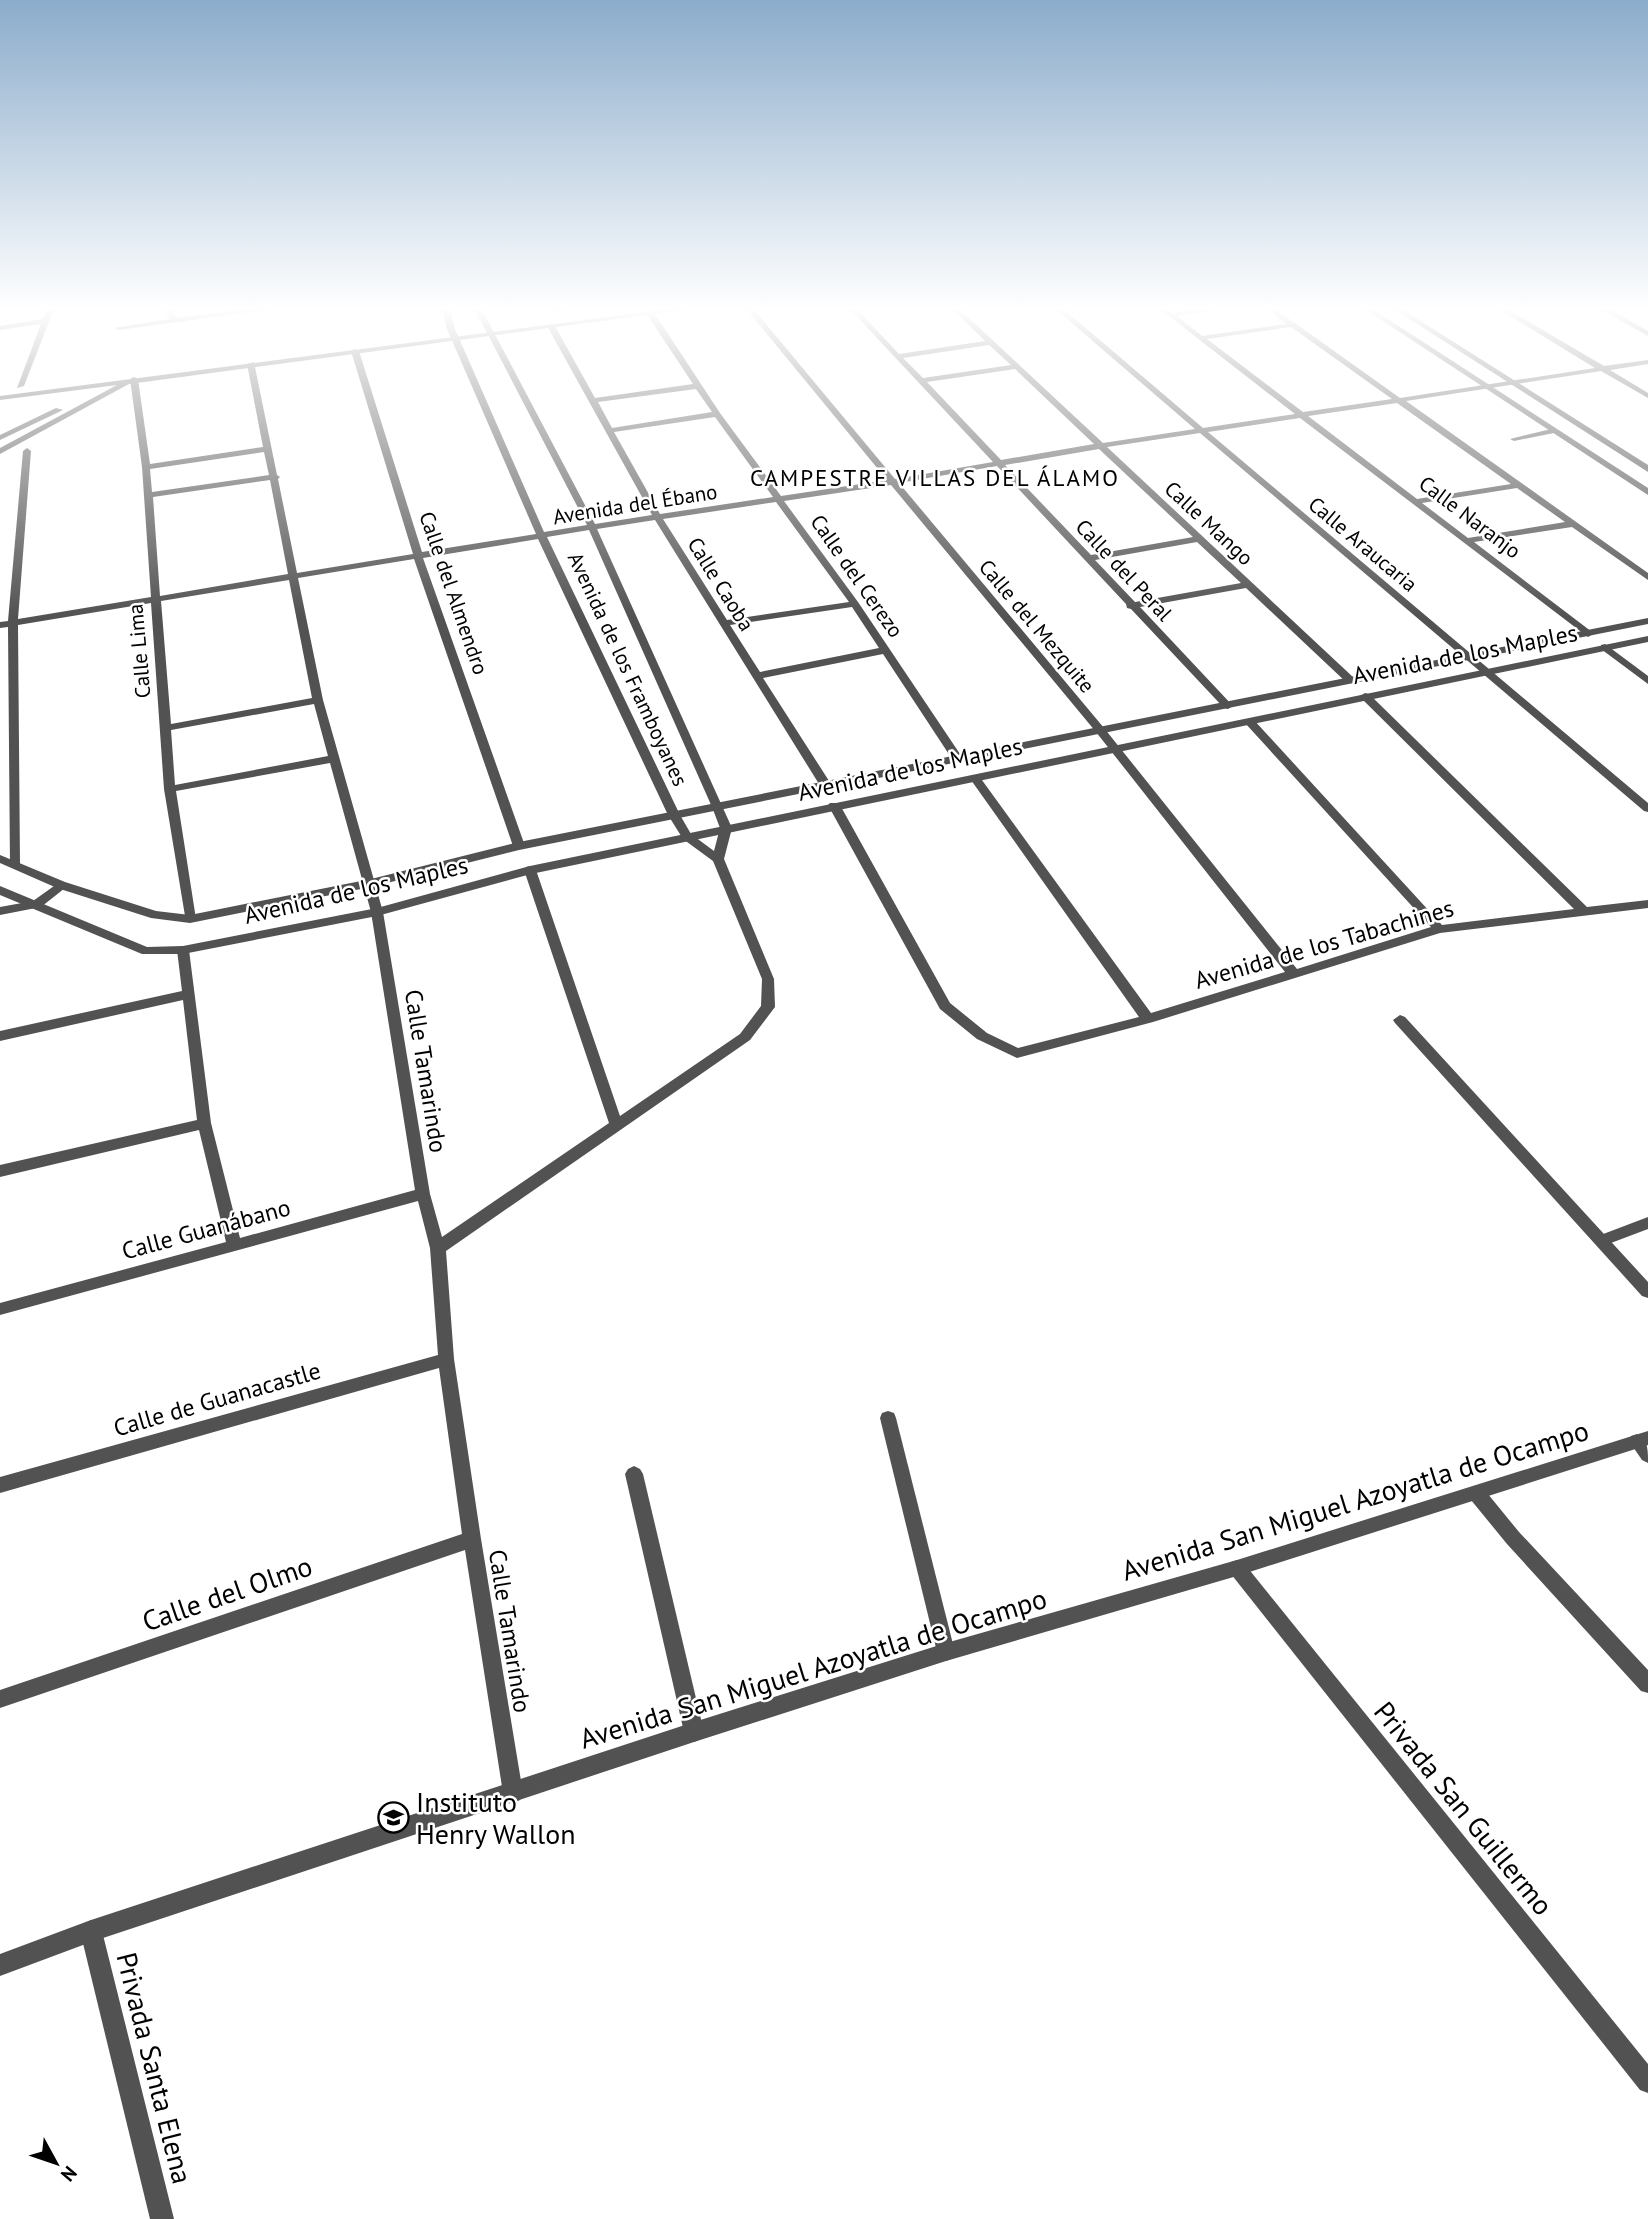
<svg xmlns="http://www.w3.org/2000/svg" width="1648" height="2219" viewBox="0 0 1648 2219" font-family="'PT Sans',sans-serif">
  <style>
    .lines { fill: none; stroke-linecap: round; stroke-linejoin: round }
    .service { fill: #525252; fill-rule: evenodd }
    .minor { fill: #525252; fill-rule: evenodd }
    .tertiary { fill: #525252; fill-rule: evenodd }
    .labels { text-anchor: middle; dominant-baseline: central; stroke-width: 5; stroke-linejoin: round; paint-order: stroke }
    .far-street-label { font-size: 21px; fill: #000; stroke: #fff }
    .far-quarter-label { font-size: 23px; letter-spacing: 2px; fill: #000; stroke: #fff }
    .street-label { font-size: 24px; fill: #000; stroke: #fff }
    .near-street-label { font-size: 28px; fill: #000; stroke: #fff }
    .near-poi-label { font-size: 28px; fill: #000; stroke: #fff; text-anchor: start }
  </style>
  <rect width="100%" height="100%" fill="#fff"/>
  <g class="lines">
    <g class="service">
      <path d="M1551 429H1554V433L1514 441 1510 439Z"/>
      <path d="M1648 1217V1229L1603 1246 1598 1244 1595 1240 1598 1236Z"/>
      <path d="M888 1411 894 1413 896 1418 955 1652 953 1658 946 1661 939 1658 937 1652 880 1418 882 1413Z"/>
    </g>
    <g class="minor">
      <path d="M48 306H55L24 386 17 388 41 324 0 330V326L43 319Z"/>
      <path d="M165 306H173L176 318 273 306H295L118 330 114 328 169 319Z"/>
      <path d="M441 306H449L455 329 544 532 587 525 473 306H480L595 524 652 515 547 326 551 324 555 326 595 398 693 384 646 313 653 311 720 413 781 496 887 480 744 306H751L895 479 993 462 847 306H854L899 354 985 341 949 306H956L1103 443 1195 429 1052 306H1060L1203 428 1295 414 1156 306H1164L1172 313 1220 306H1241L1177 316 1202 336 1286 324 1263 306H1271L1400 398 1595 368 1494 306H1502L1604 366 1648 360V364L1610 370 1648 393V398L1601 371 1406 401 1648 573V580L1572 527 1474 542 1592 632 1593 634 1588 637 1300 418 1208 432 1648 803V812L1644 811 1200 433 1107 447 1354 678V682H1346L1246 588 1140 607 1233 706 1228 709 1224 708 1131 609 1127 608 1126 604 997 466 899 483 1104 728 1297 969 1431 927 1245 723V719H1253L1442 925 1574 909 1361 698 1360 696 1365 693 1369 694 1587 907 1648 900V908L1440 933 1153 1022 1017 1058 977 1039 940 1009 828 805 830 803H838L840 805 950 1003 987 1033 1018 1048 1139 1017 971 780V776H979L1151 1013 1285 972 1096 732 891 485 784 501 858 602 964 760 962 762H954L883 654 763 678 831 784 825 787 819 784 655 520 597 529 732 828 724 859 774 979 775 1007 750 1040 446 1251 454 1359 481 1539 523 1793 520 1800 513 1803 506 1800 503 1793 465 1550 0 1708V1690L462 1534 439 1368 0 1493V1477L438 1355 430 1248 418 1201 0 1315V1303L226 1242 199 1130 0 1177V1165L197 1120 183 1000 0 1041V1031L182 991 177 950 179 947 183 946 189 950 211 1123 240 1238 415 1190 371 912 330 763 176 791 196 919 194 922H186L164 789 151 603 18 625 20 864 18 867H10L8 627 0 628V622L8 621 23 451 27 448 31 451 18 619 151 597 142 467 130 379 134 377 138 379 150 464 263 447 247 364 254 362 277 475 280 477 278 479 297 573 413 554 351 351 355 349 359 351 422 552 536 534 447 329ZM1291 327 1392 399 1303 412 1207 339ZM989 345 1011 365 923 378 903 358ZM1015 369 1094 444 1001 460 927 382ZM696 389 712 412 612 428 598 402ZM1397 403 1511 484 1417 499 1308 416ZM715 417 773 497 660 514 614 432ZM1099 449 1193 537 1091 555 1005 465ZM264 452 269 475 152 492 150 469ZM270 480 288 574 160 596 153 497ZM1517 488 1565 522 1468 538 1422 503ZM776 502 849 602 727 620 663 519ZM589 530 712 807 720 828 714 851 691 834 680 815 547 537ZM538 539 668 815 683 839 713 861 762 979 761 1006 740 1034 620 1116 536 870 530 866 526 867 524 870 609 1123 442 1237 430 1194 383 912 323 700 298 578 414 559 513 846 519 850 525 846 423 558ZM1197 542 1241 583 1135 602 1095 560ZM289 580 312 698 171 724 161 601ZM852 607 879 648 760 672 730 625ZM314 704 328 756 175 785 171 730Z"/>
      <path d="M555 306H562L563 314H557Z"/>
      <path d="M1595 306H1604L1648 331V336Z"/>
      <path d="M1605 644 1648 676V684L1601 649V645Z"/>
      <path d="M61 881 67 885 65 888 41 907 0 915V907L33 901Z"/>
      <path d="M1400 1015 1405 1017 1648 1282V1298L1642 1296 1395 1023 1393 1020Z"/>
      <path d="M1637 1434C1648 1439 1648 1450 1648 1463L1642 1460 1629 1441 1631 1436Z"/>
      <path d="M634 1466 640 1469 643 1474 704 1732 701 1739 694 1742 687 1739 684 1732 625 1474 628 1469Z"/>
      <path d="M1477 1486 1483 1488 1519 1532 1648 1670V1693L1641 1691 1507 1544 1471 1500 1468 1494 1471 1488Z"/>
      <path d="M1237 1560 1243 1562 1648 2064V2093L1640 2090 1231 1574 1228 1568 1231 1562Z"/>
      <path d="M91 1920 98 1924 102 1931 174 2219H150L80 1931 84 1924Z"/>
    </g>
    <g class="tertiary">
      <path d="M693 306H714L129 384 0 454V448L117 385 0 400V396Z"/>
      <path d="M1360 306H1368L1648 488V495Z"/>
      <path d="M1389 306H1397L1648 465V472Z"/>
      <path d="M56 408 63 410 0 440V435Z"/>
      <path d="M1648 618V624L519 850 371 887 190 923 151 918 57 888 0 863V855L65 882 156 911 190 915 371 879 519 842Z"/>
      <path d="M1648 636V642L531 874 377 916 183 954H142L0 895V886L147 947 183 946 377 908 530 866Z"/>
      <path d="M1648 1431V1445L1237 1576 946 1661 694 1742 91 1942 0 1976V1954L91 1920 694 1722 946 1643 1237 1560Z"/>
    </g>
  </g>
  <linearGradient id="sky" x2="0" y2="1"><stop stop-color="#8baccb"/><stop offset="0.5" stop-color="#fff"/><stop offset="1" stop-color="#fff" stop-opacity="0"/></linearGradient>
  <rect width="1648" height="617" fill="url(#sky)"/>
  <defs>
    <symbol id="school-ring" viewBox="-11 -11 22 22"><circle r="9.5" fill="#fff" stroke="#000" stroke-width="1.5"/><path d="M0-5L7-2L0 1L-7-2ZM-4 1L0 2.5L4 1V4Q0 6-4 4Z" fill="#000"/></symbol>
  </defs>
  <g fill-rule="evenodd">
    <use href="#school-ring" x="376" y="1800" width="35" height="35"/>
  </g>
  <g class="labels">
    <g class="far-street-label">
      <text transform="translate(635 504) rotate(-9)">Avenida del Ébano</text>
      <text transform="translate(1470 517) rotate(37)">Calle Naranjo</text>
      <text transform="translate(1209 523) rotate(43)">Calle Mango</text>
      <text transform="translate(1363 544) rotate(40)">Calle Araucaria</text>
      <text transform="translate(1124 570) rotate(47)">Calle del Peral</text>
      <text transform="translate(857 576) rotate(55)">Calle del Cerezo</text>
      <text transform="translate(721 584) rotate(58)">Calle Caoba</text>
      <text transform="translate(454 593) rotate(71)">Calle del Almendro</text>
      <text transform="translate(1037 626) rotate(50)">Calle del Mezquite</text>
      <text transform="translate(139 651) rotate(-95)">Calle Lima</text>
      <text transform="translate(628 669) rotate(65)">Avenida de los Framboyanes</text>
    </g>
    <g class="far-quarter-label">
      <text x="935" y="477">CAMPESTRE VILLAS DEL ÁLAMO</text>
    </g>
    <g class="street-label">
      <text transform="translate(1465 654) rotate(-11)">Avenida de los Maples</text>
      <text transform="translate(910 769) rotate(-12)">Avenida de los Maples</text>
      <text transform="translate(356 890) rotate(-13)">Avenida de los Maples</text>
      <text transform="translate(1324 944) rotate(-16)">Avenida de los Tabachines</text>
      <text transform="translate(426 1071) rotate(81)">Calle Tamarindo</text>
      <text transform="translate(206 1229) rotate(-15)">Calle Guanábano</text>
      <text transform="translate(217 1399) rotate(-16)">Calle de Guanacastle</text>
      <text transform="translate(510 1631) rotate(81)">Calle Tamarindo</text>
    </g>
    <g class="near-street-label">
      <text transform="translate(1355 1500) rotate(-17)">Avenida San Miguel Azoyatla de Ocampo</text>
      <text transform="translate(227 1593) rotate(-19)">Calle del Olmo</text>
      <text transform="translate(813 1668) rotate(-17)">Avenida San Miguel Azoyatla de Ocampo</text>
      <text transform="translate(1464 1808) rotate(51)">Privada San Guillermo</text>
      <text transform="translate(155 2068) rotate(76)">Privada Santa Elena</text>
    </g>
    <g class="near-poi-label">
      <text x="416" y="1801">Instituto<tspan x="416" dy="32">Henry Wallon</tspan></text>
    </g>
  </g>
  <g transform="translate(56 2163) rotate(130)" stroke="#ffffff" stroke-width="5" paint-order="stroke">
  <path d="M0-5L12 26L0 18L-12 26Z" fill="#000000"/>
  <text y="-10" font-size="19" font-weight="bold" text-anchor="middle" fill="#000000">N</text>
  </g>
</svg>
